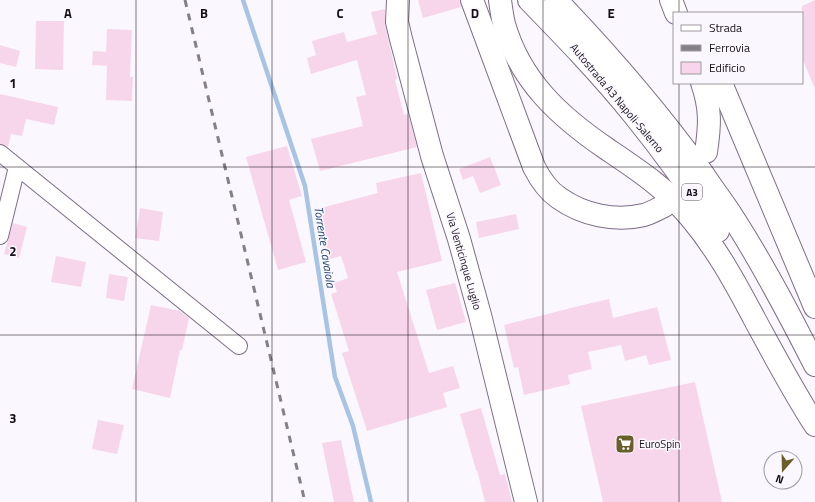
<svg xmlns="http://www.w3.org/2000/svg" width="815" height="502" viewBox="0 0 815 502" font-family="'Titillium Web',sans-serif">
  <style>
    .lines { fill: none; stroke-linecap: round; stroke-linejoin: round }
    .stream { stroke: #a8c4e4; stroke-width: 4.5 }
    .building { fill: #f7d6eb }
    .street-casing { stroke: #7d6d88; stroke-width: 18 }
    .primary-casing { stroke: #7d6d88; stroke-width: 24 }
    .highway-casing { stroke: #7d6d88; stroke-width: 24 }
    .street { stroke: #fff; stroke-width: 16 }
    .primary { stroke: #fff; stroke-width: 22 }
    .highway { stroke: #fff; stroke-width: 22 }
    .rail { stroke: #847f88; stroke-width: 3; stroke-dasharray: 7 7; stroke-linecap: butt }
    .grid { fill: none; stroke: #150f19; stroke-width: 1; stroke-opacity: 0.55 }
    .labels { text-anchor: middle; dominant-baseline: central; stroke-width: 3; stroke-linejoin: round; paint-order: stroke }
    .shield { fill: #fbf7fe; stroke: #5a555e; stroke-width: 1 }
    .shield-label { font-size: 10px; font-weight: bold; fill: #150f19 }
    .street-label { font-size: 11px; fill: #150f19; stroke: #fbf7fe }
    .poi-label { font-size: 11px; fill: #150f19; stroke: #fbf7fe; text-anchor: start }
    .water-label { font-size: 12px; font-style: italic; fill: #224974; stroke: #fbf7fe }
    .grid-label { font-size: 13px; text-anchor: middle; font-weight: bold; fill: #150f19; stroke: #fbf7fe; stroke-width: 3; stroke-linejoin: round; paint-order: stroke }
  </style>
  <rect width="100%" height="100%" fill="#fbf7fe"/>
  <g class="lines">
    <path class="stream" d="M243 0 305 186 335 377 353 426 371 502"/>
  </g>
  <g class="building">
    <path d="M418 0H460L461 7 423 18Z"/>
    <path d="M815 0V89L802 58V6Z"/>
    <path d="M385 9V25L397 79 395 80 404 115 408 114 417 147 320 171 311 139 363 126 356 97 366 95 357 60 311 74 307 58 316 55 312 41 344 32 347 42 377 34 371 12Z"/>
    <path d="M36 21H64L63 70 35 69Z"/>
    <path d="M107 29 132 30 130 77H133L132 101 106 100 107 66 92 65 93 51 106 52Z"/>
    <path d="M0 45 20 51 16 67 0 63Z"/>
    <path d="M0 94 58 107 54 125 26 119 22 136 11 134 8 147 0 144Z"/>
    <path d="M287 146 302 196 289 200 306 262 278 270 246 157Z"/>
    <path d="M490 157 501 185 480 193 473 176 463 180 459 169Z"/>
    <path d="M421 173 442 261 397 272 429 373 453 366 460 388 443 393 447 407 367 431 342 353 349 351 331 294 337 292 334 283 348 278 341 256 330 259 317 209 378 193 376 183Z"/>
    <path d="M140 208 163 212 159 241 135 238Z"/>
    <path d="M516 214 519 229 479 238 476 222Z"/>
    <path d="M13 223 27 227 19 258 4 254Z"/>
    <path d="M56 256 86 262 81 287 51 282Z"/>
    <path d="M109 274 128 277 124 301 106 298Z"/>
    <path d="M455 283 466 322 437 330 426 290Z"/>
    <path d="M609 299 613 318 657 307 671 360 649 365 646 355 625 361 621 345 588 352 592 369 568 375 570 384 524 395 518 367 514 368 504 325 579 306Z"/>
    <path d="M151 305 180 311 189 318 182 350H180L170 398 132 389Z"/>
    <path d="M695 382 722 502H603L581 406Z"/>
    <path d="M481 408 500 475 505 474 512 502H485L477 470H476L460 414Z"/>
    <path d="M98 420 124 425 117 454 92 449Z"/>
    <path d="M341 440 354 502H334L322 443Z"/>
  </g>
  <g class="lines">
    <defs>
      <g id="street">
        <path d="M0 153 239 346"/>
        <path d="M0 236 17 167"/>
      </g>
      <path id="primary" d="M398 0 397 22 401 39 432 156 459 239 480 315 526 502"/>
      <g id="highway">
        <path d="M472 0 534 167C540 179 547 190 559 198 583 215 615 222 644 215 651 213 658 209 664 206"/>
        <path d="M500 0C501 8 502 16 504 24 520 81 560 117 607 149 638 170 667 189 691 218 717 249 736 284 755 320 774 355 793 391 815 425"/>
        <path d="M529 0C565 37 601 74 634 115 664 152 692 191 718 231"/>
        <path d="M556 0C609 55 658 112 703 174 712 188 723 202 732 216 763 264 789 314 815 365"/>
        <path d="M671 0 676 13"/>
        <path d="M702 83C711 108 710 126 706 152"/>
        <path d="M721 83 815 307"/>
      </g>
    </defs>
    <use href="#street" class="street-casing"/>
    <use href="#primary" class="primary-casing"/>
    <use href="#highway" class="highway-casing"/>
    <use href="#street" class="street"/>
    <use href="#primary" class="primary"/>
    <use href="#highway" class="highway"/>
    <path class="rail" d="M185 0 305 502"/>
  </g>
  <path class="grid" d="M136 0V502M272 0V502M408 0V502M543 0V502M679 0V13M679 83V502M0 167H815M0 335H815"/>
  <defs>
    <symbol id="supermarket-square" viewBox="-11 -11 22 22"><rect x="-9" y="-9" width="18" height="18" rx="4" fill="#6a5e2b" stroke="#fbf7fe"/><path d="M-6-5.5h2.5l.6 2H6L4.5 2H-2.5L-4.4-4H-6ZM-1.5 3.2a1.3 1.3 0 1 0 .1 0ZM3 3.2a1.3 1.3 0 1 0 .1 0Z" fill="#fff"/></symbol>
  </defs>
  <g fill-rule="evenodd">
    <use href="#supermarket-square" x="614" y="433" width="22" height="22"/>
  </g>
  <g class="labels">
    <rect class="shield" x="682" y="184" width="20" height="16" rx="3"/>
    <g class="shield-label">
      <text x="692" y="192">A3</text>
    </g>
    <g class="street-label">
      <text transform="translate(617 98) rotate(50)">Autostrada A3 Napoli-Salerno</text>
      <text transform="translate(464 261) rotate(74)">Via Venticinque Luglio</text>
    </g>
    <g class="poi-label">
      <text x="639" y="444">EuroSpin</text>
    </g>
    <g class="water-label">
      <text transform="translate(325 247) rotate(81)">Torrente Cavaiola</text>
    </g>
  </g>
  <g class="grid-label">
    <text x="68" y="18">A</text>
    <text x="204" y="18">B</text>
    <text x="340" y="18">C</text>
    <text x="475" y="18">D</text>
    <text x="611" y="18">E</text>
    <text x="13" y="88">1</text>
    <text x="13" y="256">2</text>
    <text x="13" y="423">3</text>
  </g>
  <rect x="673" y="12" width="130" height="72" fill="#fbf7fe" stroke="#9f9aa2"/>
  <rect x="681" y="25" width="20" height="6" fill="#ffffff" stroke="#9f9aa2"/>
  <text x="709" y="32" font-size="12" fill="#150f19">Strada</text>
  <rect x="681" y="45" width="20" height="6" fill="#847f88" stroke="#9f9aa2"/>
  <text x="709" y="52" font-size="12" fill="#150f19">Ferrovia</text>
  <rect x="681" y="62" width="20" height="12" fill="#f7d6eb" stroke="#9f9aa2"/>
  <text x="709" y="72" font-size="12" fill="#150f19">Edificio</text>
  <g transform="translate(783 470) rotate(200)"><circle r="19" fill="#fbf7fe" stroke="#9f9aa2"/>
  <path d="M0-3L7 15L0 10L-7 15Z" fill="#6a5e2b"/>
  <text y="-6" font-size="11" font-weight="bold" text-anchor="middle" fill="#150f19">N</text>
  </g>
</svg>
